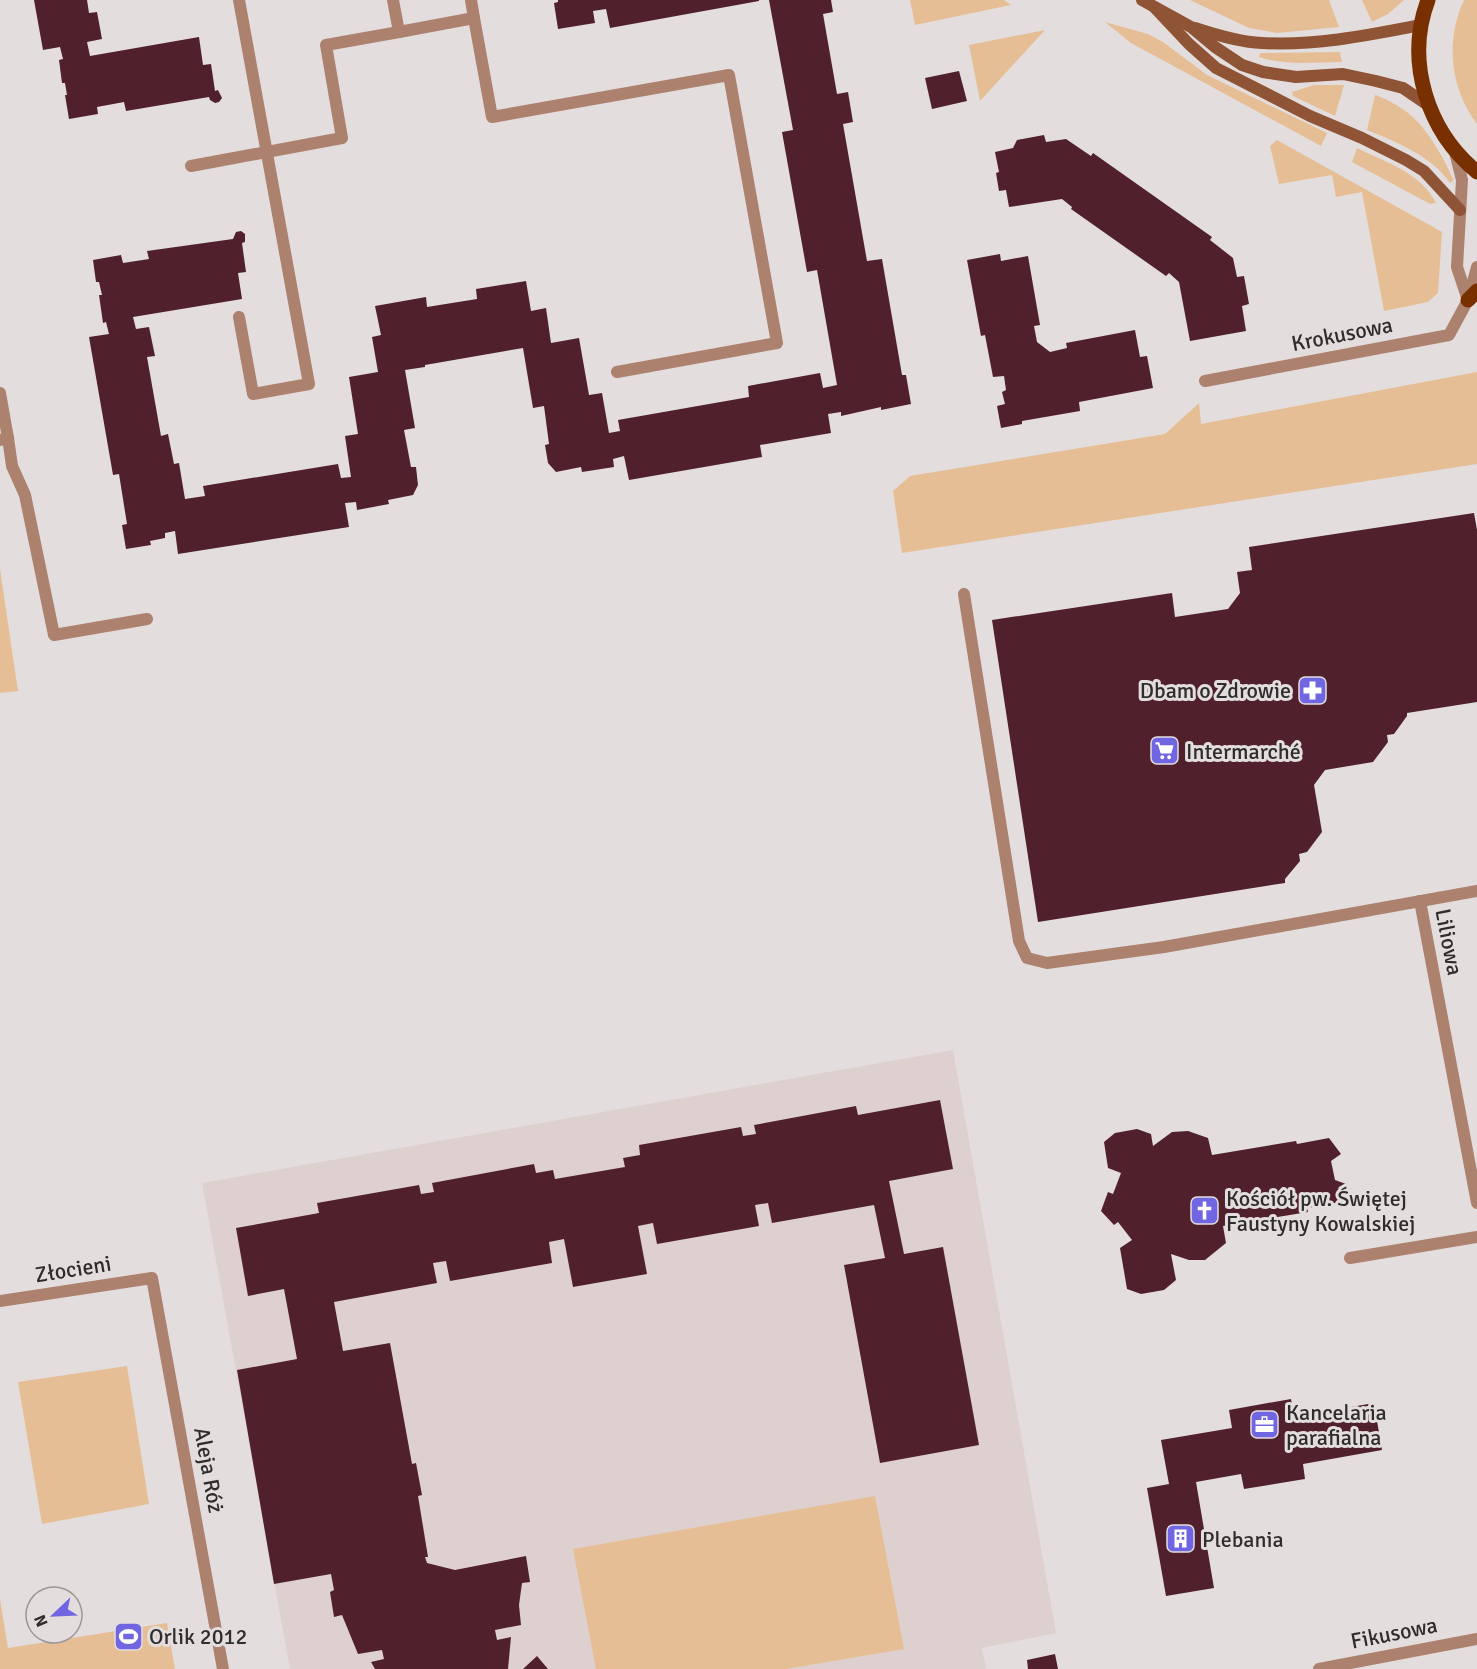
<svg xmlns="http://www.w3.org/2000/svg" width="1477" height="1669" viewBox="0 0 1477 1669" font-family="Signika,sans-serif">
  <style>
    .built { fill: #ded0ce }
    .green { fill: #e6be95 }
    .building { fill: #50202d }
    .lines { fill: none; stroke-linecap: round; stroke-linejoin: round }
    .lane { stroke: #ac816e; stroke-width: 12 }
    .street { stroke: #ac816e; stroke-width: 12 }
    .secondary { stroke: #8f5336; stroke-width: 12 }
    .primary { stroke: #793001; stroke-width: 15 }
    .labels { text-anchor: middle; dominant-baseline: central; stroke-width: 6; stroke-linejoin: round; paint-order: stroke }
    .street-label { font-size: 22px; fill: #2e2c2c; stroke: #e3dedd }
    .poi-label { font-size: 22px; fill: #2e2c2c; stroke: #e3dedd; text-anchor: start }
  </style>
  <rect width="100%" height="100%" fill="#e3dedd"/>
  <path class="built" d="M953 1050 1056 1633 982 1648 986 1669H290L202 1183Z"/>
  <g class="green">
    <path d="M910 0H1004L1011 5 915 25Z"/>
    <path d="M1190 0H1329L1339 27 1277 33 1249 28Z"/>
    <path d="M1362 0H1404L1388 14 1372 22Z"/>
    <path d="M1464 0H1477V124C1450 88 1445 41 1464 0Z"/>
    <path d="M1105 22 1148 34 1163 42 1207 75 1327 133 1321 146 1131 43Z"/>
    <path d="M1045 30 980 101 969 45Z"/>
    <path d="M1340 52 1342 62C1316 62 1284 66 1259 57L1260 53Z"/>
    <path d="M1314 85H1344L1335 116 1293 96 1292 92Z"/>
    <path d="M1375 95C1408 107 1424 125 1441 155 1446 163 1449 172 1454 180L1450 183C1432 156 1396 142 1367 130Z"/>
    <path d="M1277 140 1442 232 1438 293 1428 302 1384 311 1362 192 1336 197 1332 175 1279 184 1270 146Z"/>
    <path d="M1357 148C1387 163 1420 172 1436 203L1430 204 1352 162Z"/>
    <path d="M1477 372V464L902 553 893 491 910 476 1165 434 1199 403 1201 424Z"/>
    <path d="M0 569 18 691 0 693Z"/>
    <path d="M127 1366 149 1504 42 1524 18 1382Z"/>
    <path d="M875 1496 904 1649 786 1669H596L573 1549Z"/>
    <path d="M0 1599 8 1648 167 1623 175 1669H0Z"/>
  </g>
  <g class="building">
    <path d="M34 0H87L89 13 97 12 102 39 87 42 90 56 199 37 203 65 211 64 215 91 218 90 222 98 219 102 215 103 210 100 209 97 126 111 124 102 97 107 98 114 69 119 65 95H67L65 83H62L59 60 63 59 60 47 43 50Z"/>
    <path d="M558 0H759V1L610 28 606 9 593 11 595 23 558 29 554 3 558 2Z"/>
    <path d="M769 0H831L833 12 823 14 837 94 848 92 853 122 843 124 867 261 882 259 902 375H906L911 404 881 410V407L841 416V412L828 414 831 433 760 445 762 457 629 480 624 456 613 459 614 467 582 472 581 467 556 472 548 463 545 445 549 444 544 406 533 408 523 348 425 365V367L405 370 415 428 404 430 411 467H416L418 485 413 495 388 500 389 504 357 510 356 502 345 503 349 527 178 554 175 531 165 533V538L150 541 151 545 126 549 122 525 127 524 119 474 113 475 89 337 109 334 106 322 103 323 99 295H102L99 282H96L93 260 121 255 123 263 149 259 147 251 233 239 236 232 241 231 245 234V242L242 243 246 272 238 273 242 299 133 317 136 329 149 327 155 356 147 357 161 436 168 434 174 464 179 463 185 499 205 496 203 486 338 464 341 478 351 477 345 436 358 434 349 377 378 372 372 337 381 335 375 306 426 297 427 307 477 299 476 289 526 281 531 311 546 308 551 343 579 338 589 395 602 393 609 433 620 431 618 420 749 397 748 386 820 373 823 388 837 385 817 270 807 272 782 132 793 130Z"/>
    <path d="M959 71 967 101 932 109 925 78Z"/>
    <path d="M1044 135 1046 142 1066 139 1091 156 1093 153 1212 237 1210 240 1233 258 1237 277 1244 276 1249 304 1242 306 1246 331 1190 341 1179 282 1169 273 1166 276 1071 209 1072 207 1062 199 1009 207 1006 190 999 191 996 173 999 172 995 152 1013 148 1017 140Z"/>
    <path d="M1000 254 1001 261 1028 256 1040 325 1034 326 1037 342 1050 352 1067 348 1066 343 1135 330 1140 357 1147 356 1153 388 1079 402 1080 411 1022 421V424L1001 428 997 406 1005 404 1002 392 1006 390 1004 376 993 377 985 335 981 336 967 260Z"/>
    <path d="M1474 513 1477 530V702L1407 713V716L1394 734 1387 735 1388 742 1373 762 1325 770 1314 785 1322 832 1307 852 1299 854 1300 861 1285 879V883L1038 922 992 620 1172 593 1175 617 1228 609 1240 593 1237 572 1252 570 1249 547Z"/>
    <path d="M940 1100 953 1169 889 1181 904 1254 943 1247 979 1445 880 1463 844 1265 885 1258 874 1205 772 1223 768 1203 755 1205 759 1226 657 1244 653 1223 638 1226 647 1274 573 1287 564 1239 549 1242 552 1263 450 1281 446 1261 433 1263 437 1283 334 1302 343 1351 390 1343 412 1464 416 1463 422 1495 418 1496 428 1557H425L427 1563 455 1570 526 1556 530 1582 522 1583 519 1605 521 1625 495 1630 497 1640 511 1637 508 1669H375L371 1662 384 1659 382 1650 358 1654 342 1615 334 1617 330 1592 334 1590 331 1574 274 1584 237 1370 297 1359 284 1289 248 1296 236 1228 319 1213 317 1203 419 1185 421 1194 434 1192 432 1183 534 1164 536 1173 553 1170 555 1179 625 1167 623 1158 640 1155 639 1145 741 1127 743 1136 756 1134 754 1125 856 1106 858 1115Z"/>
    <path d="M1137 1129 1151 1134 1153 1146 1172 1132 1188 1131 1208 1138 1212 1155 1296 1141 1297 1144 1329 1138 1341 1154 1331 1161 1335 1180 1346 1184 1340 1202 1307 1208 1308 1212 1223 1226 1226 1243 1205 1260H1189L1171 1254 1176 1280 1164 1290 1141 1294 1127 1289 1120 1248 1132 1240 1118 1222 1114 1225 1101 1211 1108 1192 1113 1194 1121 1173 1108 1168 1104 1142 1115 1133Z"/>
    <path d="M1291 1399 1294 1417 1374 1403 1382 1450 1303 1464 1305 1479 1244 1489 1241 1474 1196 1482 1214 1588 1166 1596 1147 1488 1169 1484 1161 1440 1232 1428 1229 1410Z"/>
    <path d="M1055 1654 1058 1669H1028L1027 1660Z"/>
    <path d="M537 1656 548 1669H523Z"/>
  </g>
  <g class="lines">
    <g class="lane">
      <path d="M239 0 309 384 253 394 239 317"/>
      <path d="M471 0 474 18"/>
      <path d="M399 32 474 18 492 117 729 75 777 343 617 372"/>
      <path d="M191 166 342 138 326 45 399 32 393 0"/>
      <path d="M8 438 12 466 25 495 54 635 147 619"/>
      <path d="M964 594 1019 941 1027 958 1047 963 1164 947 1477 891"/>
      <path d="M1350 1258 1477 1237"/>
    </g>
    <g class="street">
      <path d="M1455 152 1462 180 1457 267 1468 300"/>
      <path d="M1205 381 1449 335 1468 300 1477 267"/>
      <path d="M0 393 8 438 0 440"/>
      <path d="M1420 901 1477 1203"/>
      <path d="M0 1301 152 1278 223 1669"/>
      <path d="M1319 1669 1477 1639"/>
    </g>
    <g class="secondary">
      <path d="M1142 0 1191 27 1215 47 1242 65 1263 72 1296 77 1343 74 1376 81 1403 88 1428 105"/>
      <path d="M1155 8 1189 44 1216 68 1310 116 1362 138 1406 160 1424 171 1460 210"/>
      <path d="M1195 28C1216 35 1239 42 1262 43 1316 46 1369 35 1421 25"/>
    </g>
    <g class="primary">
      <path d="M1428 0C1405 61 1427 131 1477 172"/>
      <path d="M1468 300 1477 291"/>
    </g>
  </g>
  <defs>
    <symbol id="pharmacy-square" viewBox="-11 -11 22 22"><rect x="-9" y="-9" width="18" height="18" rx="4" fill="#7166e1" stroke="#e3dedd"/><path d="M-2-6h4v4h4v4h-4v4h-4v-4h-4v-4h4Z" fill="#fff"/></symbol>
    <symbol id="supermarket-square" viewBox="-11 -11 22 22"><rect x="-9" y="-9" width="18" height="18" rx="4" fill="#7166e1" stroke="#e3dedd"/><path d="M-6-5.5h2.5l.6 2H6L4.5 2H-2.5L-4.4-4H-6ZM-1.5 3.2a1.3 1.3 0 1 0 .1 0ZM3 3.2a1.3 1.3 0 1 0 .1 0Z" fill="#fff"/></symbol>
    <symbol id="church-square" viewBox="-11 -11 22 22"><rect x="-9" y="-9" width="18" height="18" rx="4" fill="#7166e1" stroke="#e3dedd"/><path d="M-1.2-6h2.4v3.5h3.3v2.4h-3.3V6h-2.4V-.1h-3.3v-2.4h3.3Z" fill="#fff"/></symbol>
    <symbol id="office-square" viewBox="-11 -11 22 22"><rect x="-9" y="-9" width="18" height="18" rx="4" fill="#7166e1" stroke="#e3dedd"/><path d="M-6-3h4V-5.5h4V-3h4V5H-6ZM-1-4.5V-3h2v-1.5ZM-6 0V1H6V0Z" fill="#fff"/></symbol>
    <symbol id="building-square" viewBox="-11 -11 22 22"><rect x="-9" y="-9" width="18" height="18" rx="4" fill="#7166e1" stroke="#e3dedd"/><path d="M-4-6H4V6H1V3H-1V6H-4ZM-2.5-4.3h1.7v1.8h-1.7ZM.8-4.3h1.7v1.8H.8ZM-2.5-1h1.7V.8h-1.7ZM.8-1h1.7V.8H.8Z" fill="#fff"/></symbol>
    <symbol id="stadium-square" viewBox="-11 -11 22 22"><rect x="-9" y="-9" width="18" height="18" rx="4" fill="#7166e1" stroke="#e3dedd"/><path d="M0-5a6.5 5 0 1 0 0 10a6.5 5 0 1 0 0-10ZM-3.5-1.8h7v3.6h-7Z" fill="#fff"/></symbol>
  </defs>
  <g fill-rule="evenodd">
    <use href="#pharmacy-square" x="1296" y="674" width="33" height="33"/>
    <use href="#supermarket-square" x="1148" y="734" width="33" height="33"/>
    <use href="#church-square" x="1188" y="1194" width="33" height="33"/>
    <use href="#office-square" x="1248" y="1408" width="33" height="33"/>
    <use href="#building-square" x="1164" y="1522" width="33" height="33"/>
    <use href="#stadium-square" x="112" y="1620" width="33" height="33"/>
  </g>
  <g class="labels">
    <g class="street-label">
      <text transform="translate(1342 334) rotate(-11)">Krokusowa</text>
      <text transform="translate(1449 942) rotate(79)">Liliowa</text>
      <text transform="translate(73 1269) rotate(-9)">Złocieni</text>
      <text transform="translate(209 1470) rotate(80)">Aleja Róż</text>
      <text transform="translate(1394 1633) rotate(-11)">Fikusowa</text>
    </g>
    <g class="poi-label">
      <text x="1291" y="690" text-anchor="end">Dbam o Zdrowie</text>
      <text x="1186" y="751">Intermarché</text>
      <text x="1226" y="1198">Kościół pw. Świętej<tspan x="1226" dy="25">Faustyny Kowalskiej</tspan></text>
      <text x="1286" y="1412">Kancelaria<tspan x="1286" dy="25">parafialna</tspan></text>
      <text x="1202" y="1539">Plebania</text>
      <text x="149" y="1636">Orlik 2012</text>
    </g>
  </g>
  <g transform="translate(54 1615) rotate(247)"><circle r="28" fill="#e3dedd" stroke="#9b9796" stroke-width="1.5"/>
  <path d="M0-4.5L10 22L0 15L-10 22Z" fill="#7166e1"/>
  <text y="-9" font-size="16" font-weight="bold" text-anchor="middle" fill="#2e2c2c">N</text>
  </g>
</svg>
